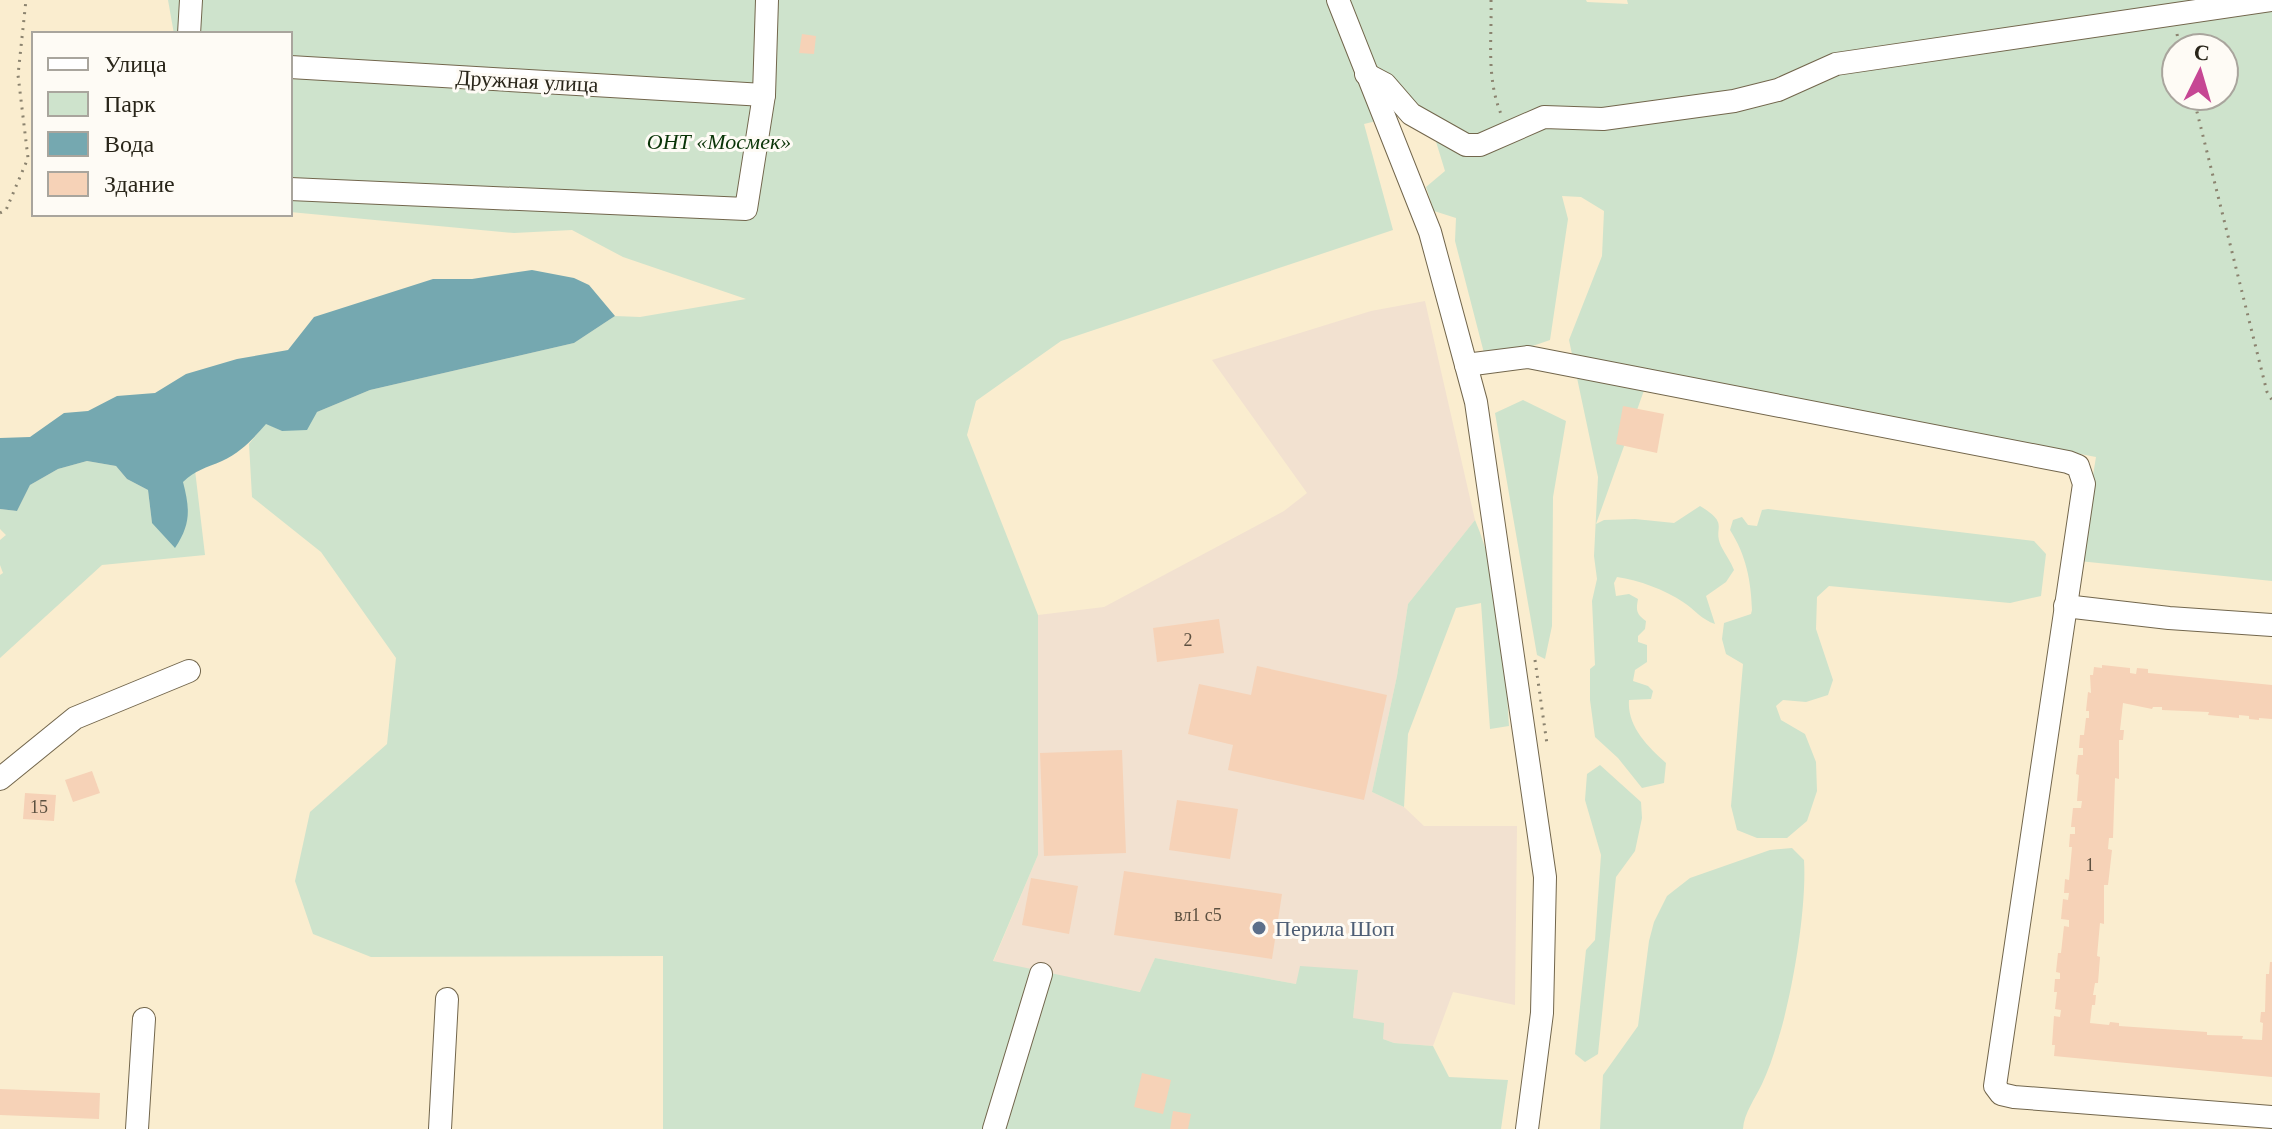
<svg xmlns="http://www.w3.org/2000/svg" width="2272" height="1129" viewBox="0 0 2272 1129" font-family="Georgia,serif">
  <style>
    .industrial { fill: #f2e1d0 }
    .green { fill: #cee3cc; fill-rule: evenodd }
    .water { fill: #75a8b0 }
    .building { fill: #f6d2b7 }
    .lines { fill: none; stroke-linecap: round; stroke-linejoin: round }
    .minor-casing { stroke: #72664c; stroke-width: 24 }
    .path { stroke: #8b836f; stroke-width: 3; stroke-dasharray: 2 6; stroke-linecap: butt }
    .minor { stroke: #fff; stroke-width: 22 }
    .service-dot { fill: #5c6f8a; stroke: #fefbf5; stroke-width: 3 }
    .labels { text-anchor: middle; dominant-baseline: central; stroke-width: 6; stroke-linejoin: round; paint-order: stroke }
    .number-label { font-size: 18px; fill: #5c5040 }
    .street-label { font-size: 22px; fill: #292519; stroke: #fefbf5 }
    .park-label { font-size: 22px; font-style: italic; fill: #093407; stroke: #fefbf5 }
    .service-label { font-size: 22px; fill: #4e5e75; stroke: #fefbf5; text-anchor: start }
  </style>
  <rect width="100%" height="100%" fill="#faedcf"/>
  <path class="industrial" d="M1425 301 1475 520 1408 604 1397 676 1372 792 1404 807 1424 826H1517L1515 1005 1453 992 1433 1046 1394 1043 1383 1039 1353 1018 1358 970 1296 984 1155 958 1141 992 993 962 1038 855V615L1104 607 1284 511 1307 493 1212 360 1371 311Z"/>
  <g class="green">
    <path d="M168 0H1586L1587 2 1628 4 1627 0H2272V581L2079 561 2096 457 1651 371 1596 524 1604 520 1635 519 1674 523 1700 506C1731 525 1712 526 1721 546 1725 554 1731 562 1734 570L1726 582 1706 596 1715 624C1702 620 1694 609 1683 602 1665 590 1639 580 1617 577L1614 583 1616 596 1629 594 1638 599C1636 610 1636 614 1646 621L1645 629 1638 636V642L1647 645V662L1635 670 1633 681 1648 686 1653 691 1651 699 1629 700C1627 726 1647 746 1666 763L1664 783 1642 788 1618 758 1595 737 1590 700V669L1595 665 1592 601 1597 579 1594 556 1598 477 1569 340 1602 256 1604 211 1581 197 1562 196 1568 219 1550 340 1524 349 1484 353 1455 241 1456 218 1434 211 1426 187 1445 171 1426 109 1364 124 1393 230 1061 341 976 401 967 435 1038 615V855L993 961 1140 992 1155 958 1296 984 1300 966 1358 970 1353 1018 1384 1023 1383 1039 1394 1043 1433 1046 1449 1077 1508 1080 1501 1129H663V956L371 957 313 934 295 881 310 812 387 744 396 658 321 552 252 497 249 444 266 423 282 431 317 412 370 390 574 343 615 316 640 317 746 299 623 257 572 230 514 233 290 212V34H174ZM2176 48H2224V96H2176Z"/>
    <path d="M1523 400 1566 421 1553 497 1552 626 1545 659 1537 655 1495 413Z"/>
    <path d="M87 461 116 466 127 479 148 490 152 523 182 482 195 470 205 555 102 565 0 658V575L3 573 0 565V540L6 535 0 529V509L17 511 30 485 58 469Z"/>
    <path d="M1768 509 2034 541 2046 554 2041 596 2010 603 1829 586 1817 597 1816 629 1833 680 1828 695 1806 702 1783 700 1776 706 1781 720 1805 734 1816 762 1817 791 1807 821 1787 838H1757L1737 830 1731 806 1743 664 1726 654 1722 639 1724 623 1751 614 1752 610C1751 580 1746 555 1730 530L1733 520 1742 517 1748 525 1757 526 1762 510Z"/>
    <path d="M1475 520C1502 584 1505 657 1509 726L1490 729 1481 603 1456 608 1408 734 1404 807 1372 792 1397 676 1408 604Z"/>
    <path d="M1600 765 1641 802 1642 818 1635 851 1616 877 1598 1054 1585 1062 1575 1054 1586 950 1595 940 1601 855 1585 800 1587 774Z"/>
    <path d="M1792 848 1804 860C1807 908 1792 997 1777 1043 1773 1057 1768 1071 1762 1084 1755 1099 1744 1113 1743 1129H1600L1603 1075 1638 1026 1649 941 1654 922 1667 896 1690 878 1770 850Z"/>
  </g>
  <path class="water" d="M532 270 574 278 589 285 615 316 574 343 370 390 317 412 307 430 282 431 266 424C253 439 241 452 222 461 206 468 195 470 183 482 190 509 191 524 175 548L152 523 148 490 127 479 116 466 87 461 58 469 30 485 17 511 0 509V438L30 437 64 413 88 411 117 396 155 393 186 374 237 359 288 350 314 317 433 279H472Z"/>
  <g class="building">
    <path d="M802 34 816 36 814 54 799 53Z"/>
    <path d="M1623 406 1664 414 1657 453 1616 444Z"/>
    <path d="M1219 619 1224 653 1157 662 1153 628Z"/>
    <path d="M2102 665 2130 668V673L2136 674 2137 668 2148 669V673L2272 685V719L2259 718V720L2249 719V716L2239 715V718L2208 715 2209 712 2162 710V707H2153L2152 709 2123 703 2120 730H2124L2123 740H2119V779L2115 778 2113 838H2109L2108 849 2112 850 2108 885H2104V924L2100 923 2097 956 2100 957 2098 983H2095L2093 995H2096L2095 1005H2092L2090 1023 2109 1025 2110 1022 2119 1023V1026L2207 1032V1035L2243 1036 2242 1039 2262 1040 2263 1023 2260 1022 2261 1012H2265L2266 974H2269L2270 962H2272V1077L2054 1056 2055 1045H2052L2054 1016 2060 1017 2061 1010 2055 1009 2057 992H2054L2055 979H2060V973L2056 972 2058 953H2061L2064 926 2069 927V920L2061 919 2063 899 2068 900 2069 893H2064L2065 879 2069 880 2072 847H2069L2070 834H2075V827H2071L2073 808H2081L2082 801H2077L2079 775 2076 774 2078 755H2083V748H2079L2080 735H2084L2086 718H2089V711H2086L2088 692 2091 693 2090 675H2093L2094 667 2102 668Z"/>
    <path d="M1257 666 1387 695 1364 800 1228 770 1233 745 1188 734 1199 684 1251 695Z"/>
    <path d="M1122 750 1126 853 1044 856 1040 753Z"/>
    <path d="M92 771 100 793 73 802 65 780Z"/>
    <path d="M25 793 56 795 54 821 23 819Z"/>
    <path d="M1177 800 1238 809 1230 859 1169 850Z"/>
    <path d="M1124 871 1282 894 1272 959 1114 935Z"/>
    <path d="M1031 878 1078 886 1069 934 1022 925Z"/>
    <path d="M1142 1073 1171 1080 1163 1114 1134 1107Z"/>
    <path d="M0 1089 100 1093 99 1119 0 1115Z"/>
    <path d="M1173 1111 1191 1114 1188 1129H1170Z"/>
  </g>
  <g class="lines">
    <defs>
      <g id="minor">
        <path d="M1338 0 1430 232 1476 402 1545 877 1542 1013 1527 1129"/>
        <path d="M189 34 191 0"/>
        <path d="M290 67 764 95"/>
        <path d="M1366 74 1385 84 1411 114 1466 145H1480L1544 117 1603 119 1734 101 1778 90 1836 64 2271 0"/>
        <path d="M290 189 746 209 764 95 767 0"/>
        <path d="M1466 365 1528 357 2068 462 2078 466 2084 484 1995 1086 2001 1094 2014 1097 2272 1117"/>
        <path d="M2065 606 2169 618 2272 625"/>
        <path d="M0 779 75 718 189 671"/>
        <path d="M137 1129 144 1019"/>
        <path d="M440 1129 447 999"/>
        <path d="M994 1129 1041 974"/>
      </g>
    </defs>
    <use href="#minor" class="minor-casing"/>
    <g class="path">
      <path d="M1491 0C1492 40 1486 77 1501 114"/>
      <path d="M2177 34 2180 48"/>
      <path d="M2193 96 2267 392 2272 400"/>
      <path d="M0 213 6 210 28 158 18 75 26 0"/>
      <path d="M1535 660 1547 744"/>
    </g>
    <use href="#minor" class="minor"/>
  </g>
  <circle class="service-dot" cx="1259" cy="928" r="8"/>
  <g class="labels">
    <g class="number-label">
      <text x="1188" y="640">2</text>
      <text x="39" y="807">15</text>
      <text x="2090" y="865">1</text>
      <text x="1198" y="915">вл1 с5</text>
    </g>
    <g class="street-label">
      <text transform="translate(527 81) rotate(3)">Дружная улица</text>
    </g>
    <g class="park-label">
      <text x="719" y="141">ОНТ «Мосмек»</text>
    </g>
    <g class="service-label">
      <text x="1275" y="928">Перила Шоп</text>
    </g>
  </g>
  <rect x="32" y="32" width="260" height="184" fill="#fefbf5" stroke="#a9a59d" stroke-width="2"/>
  <rect x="48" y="58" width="40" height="12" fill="#ffffff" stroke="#a9a59d" stroke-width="2"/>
  <text x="104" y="72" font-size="24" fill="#292519">Улица</text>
  <rect x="48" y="92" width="40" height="24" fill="#cee3cc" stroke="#a9a59d" stroke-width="2"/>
  <text x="104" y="112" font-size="24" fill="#292519">Парк</text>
  <rect x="48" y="132" width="40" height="24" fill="#75a8b0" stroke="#a9a59d" stroke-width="2"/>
  <text x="104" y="152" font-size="24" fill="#292519">Вода</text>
  <rect x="48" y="172" width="40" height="24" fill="#f6d2b7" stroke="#a9a59d" stroke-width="2"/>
  <text x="104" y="192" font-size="24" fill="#292519">Здание</text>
  <g transform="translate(2200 72) rotate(5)"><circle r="38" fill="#fefbf5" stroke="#a9a59d" stroke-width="2"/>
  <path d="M0-6L14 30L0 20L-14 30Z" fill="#c64794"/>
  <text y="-12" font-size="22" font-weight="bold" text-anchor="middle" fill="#292519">С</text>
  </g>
</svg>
